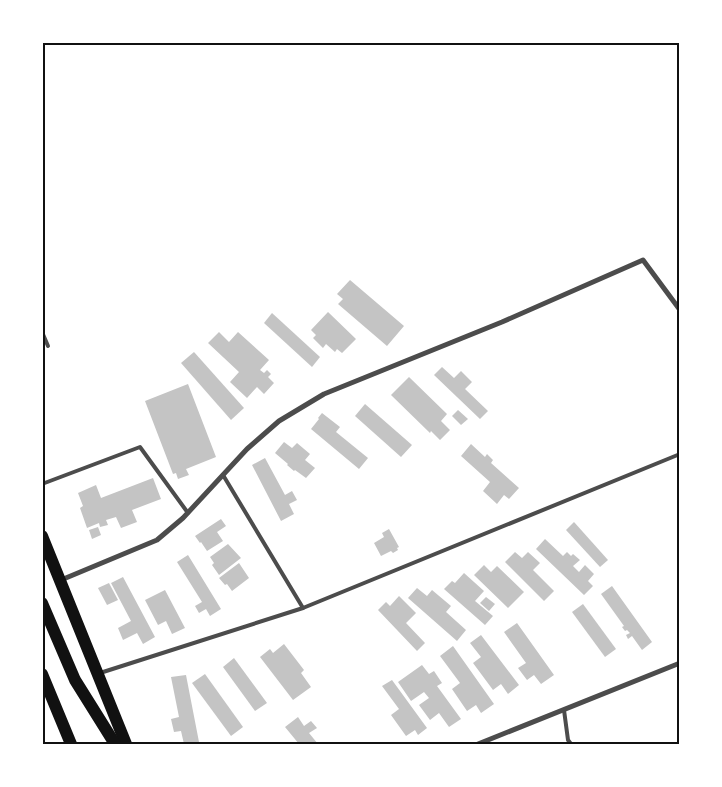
<svg xmlns="http://www.w3.org/2000/svg" width="722" height="787" viewBox="0 0 722 787" font-family="Inter,sans-serif">
  <style>
    .building { fill: #c4c4c4 }
    .lines { fill: none; stroke-linecap: round; stroke-linejoin: round }
    .service { stroke: #4c4c4c; stroke-width: 4 }
    .minor { stroke: #4c4c4c; stroke-width: 5 }
    .primary { stroke: #111; stroke-width: 12 }
    .neatline { fill: none; stroke: #111; stroke-width: 2 }
  </style>
  <rect width="100%" height="100%" fill="#fff"/>
  <g class="building">
    <path d="M350 280 404 326 387 346 338 304 343 299 337 294Z"/>
    <path d="M328 312 356 339 342 353 337 349 335 352 326 344 323 348 313 338 316 335 311 330Z"/>
    <path d="M272 313 320 357 312 367 264 323Z"/>
    <path d="M219 332 229 342 238 332 269 360 260 370 264 373 267 370 271 374 268 377 274 383 264 394 257 387 247 398 230 382 239 372 208 343Z"/>
    <path d="M194 352 244 408 231 420 181 363Z"/>
    <path d="M442 367 454 378 461 371 472 382 465 389 488 411 480 419 434 375Z"/>
    <path d="M409 377 447 414 441 421 450 430 440 440 431 431 430 433 391 395Z"/>
    <path d="M188 384 216 457 186 469 189 475 178 479 176 473 173 474 145 401Z"/>
    <path d="M365 404 412 445 401 457 355 416Z"/>
    <path d="M458 410 468 419 461 425 452 416Z"/>
    <path d="M322 413 340 427 336 432 368 458 359 469 311 429 319 419 318 418Z"/>
    <path d="M284 442 292 448 297 443 310 454 305 460 315 468 306 478 295 470 294 471 287 465 288 464 275 453Z"/>
    <path d="M471 444 485 457 487 454 493 460 491 463 519 488 509 499 504 495 497 504 483 491 490 482 461 456Z"/>
    <path d="M265 458 285 495 292 491 297 500 289 504 294 514 281 521 252 465Z"/>
    <path d="M153 478 161 499 132 510 137 522 121 528 116 517 106 520 108 525 100 527 99 523 87 528 80 508 83 506 78 493 96 485 101 498Z"/>
    <path d="M221 519 226 526 217 532 223 541 207 551 201 542 200 543 195 536Z"/>
    <path d="M574 522 608 560 600 567 566 530Z"/>
    <path d="M98 527 101 535 92 539 89 530Z"/>
    <path d="M389 529 399 547 397 548 398 550 393 553 391 551 381 556 374 543 384 537 382 533Z"/>
    <path d="M545 539 563 556 567 552 571 556 573 554 580 560 573 566 579 572 585 565 594 574 588 581 593 586 584 595 536 549Z"/>
    <path d="M228 544 241 558 219 575 212 565 214 563 210 557Z"/>
    <path d="M515 552 522 558 528 552 540 563 533 570 554 591 544 601 505 562Z"/>
    <path d="M188 555 221 609 210 616 206 609 199 613 195 606 202 602 177 562Z"/>
    <path d="M239 563 249 578 232 591 227 584 225 585 219 578Z"/>
    <path d="M484 565 491 572 497 566 524 592 508 608 474 575Z"/>
    <path d="M464 573 484 591 475 601 493 616 485 625 444 589 452 581 455 583Z"/>
    <path d="M123 577 155 637 143 644 137 633 123 640 118 628 131 621 111 583Z"/>
    <path d="M109 583 118 600 107 605 98 588Z"/>
    <path d="M612 586 652 642 642 650 632 636 628 639 626 635 630 633 627 630 625 631 622 627 624 626 601 594Z"/>
    <path d="M417 588 427 596 432 590 451 606 446 612 466 630 457 641 408 598Z"/>
    <path d="M165 590 185 628 172 634 166 621 158 625 145 600Z"/>
    <path d="M399 596 416 613 406 623 425 643 417 651 378 610 386 602 390 606Z"/>
    <path d="M486 597 495 604 489 611 480 603Z"/>
    <path d="M583 604 616 649 605 657 572 612Z"/>
    <path d="M517 623 554 675 541 684 534 675 527 680 518 668 526 663 504 632Z"/>
    <path d="M481 635 519 685 508 694 501 684 493 690 473 663 481 657 470 643Z"/>
    <path d="M284 644 304 670 301 673 311 687 293 700 260 657 270 649 273 653Z"/>
    <path d="M453 646 494 704 481 713 476 705 467 711 452 689 460 683 440 656Z"/>
    <path d="M234 658 267 703 255 711 223 667Z"/>
    <path d="M422 665 429 674 434 671 442 683 437 686 461 719 449 727 439 713 430 720 419 705 429 698 424 692 411 701 398 682Z"/>
    <path d="M205 674 243 727 231 736 192 683Z"/>
    <path d="M186 675 199 742 184 744 181 731 174 732 171 719 179 717 171 677Z"/>
    <path d="M392 680 427 728 418 735 415 730 406 736 391 715 399 709 382 686Z"/>
    <path d="M298 717 304 726 311 721 317 728 309 733 318 744H299L285 727Z"/>
  </g>
  <g class="lines">
    <g class="service">
      <path d="M42 332 48 346"/>
      <path d="M223 475 303 608"/>
      <path d="M42 484 140 447 188 513"/>
      <path d="M100 673 303 608 680 454"/>
      <path d="M564 710 568 740 571 744"/>
    </g>
    <g class="minor">
      <path d="M61 580 157 540 183 518 247 449 279 421 324 394 502 322 643 260 680 310"/>
      <path d="M478 744 680 663"/>
    </g>
    <g class="primary">
      <path d="M42 536 126 744"/>
      <path d="M42 603 75 680 115 744"/>
      <path d="M42 674 71 744"/>
    </g>
  </g>
  <rect width="722" height="787" fill="none" stroke="#ffffff" stroke-width="88"/>
  <rect x="44" y="44" width="634" height="699" class="neatline"/>
</svg>
